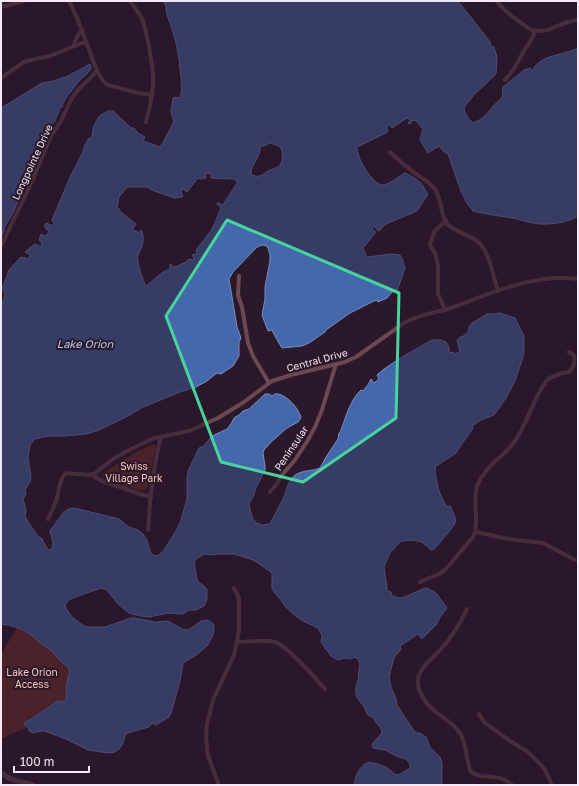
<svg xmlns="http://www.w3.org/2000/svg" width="579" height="786" viewBox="0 0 579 786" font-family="'Golos Text',sans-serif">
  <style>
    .green { fill: #6d3226 }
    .water { fill: #4468ab; stroke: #798ec1; fill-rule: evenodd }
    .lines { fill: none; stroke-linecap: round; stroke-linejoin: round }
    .minor { stroke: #6c4852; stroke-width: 4 }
    .tertiary { stroke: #6c4852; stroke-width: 5 }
    .marked { fill: none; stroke: #47d49d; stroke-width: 3; stroke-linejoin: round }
    .labels { text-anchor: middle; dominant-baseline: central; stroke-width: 4; stroke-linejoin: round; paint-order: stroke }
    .street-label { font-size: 10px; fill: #f5e8f5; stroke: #2b182b }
    .park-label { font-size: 10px; fill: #fbcabf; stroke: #2b182b }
    .water-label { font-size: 11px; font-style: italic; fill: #b5cbf0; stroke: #2b182b }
  </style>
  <rect width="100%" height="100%" fill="#2b182b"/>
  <g class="green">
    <path d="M153 444 155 445 156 449 154 454 148 486 145 490C136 492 114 480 103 477V474C119 462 134 452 153 444Z"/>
    <path d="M17 628 21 629 30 634 43 645 51 650 69 669 70 672 67 687 66 699 64 701 60 702 57 701C46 707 36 717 25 722L27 727 1 739V654Z"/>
  </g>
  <g class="water">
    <path d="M163 1H458L491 43 490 44 491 46 494 47 497 57 496 74 474 95 464 107C464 114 469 118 472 123 488 119 490 106 502 98L503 87 524 70 530 68 533 71C537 55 566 55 578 48V216C567 223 546 226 533 223 526 222 519 219 512 218 499 216 485 214 473 211L472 209 468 205 461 191 448 154 444 152 439 146 428 153 420 140C423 127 425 131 415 120L412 121 410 124 408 123 410 121 409 119 407 118 392 128 389 124 387 127 388 131 386 133 357 147C356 156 372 185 383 185 388 185 400 176 405 173 412 176 419 180 424 187V189L428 194 417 211 386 224 379 231 373 226 372 229 376 232 363 248 367 257 391 254 400 255 402 258 405 268 397 291H394L392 292 387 298 378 302 377 300 374 301 350 313 326 330 325 332 309 343 302 346 282 348 276 338 272 330 268 331 262 315 265 299V287L270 261V255L268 248 267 246 263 245 259 246 256 248 233 272 229 279 237 327 241 338 239 342V356L233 366 221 374 217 373 207 381 196 387 180 392 141 408 130 415 97 431 86 434 65 436H47L35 439 30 445 29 451 28 458 31 477 30 482 25 490 26 494 23 499 26 509 25 517 37 535 42 539 48 550 52 549 53 543 50 531C53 527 55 524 58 520 64 513 64 509 74 508L115 518 119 519 129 527 138 530 143 534 147 540 150 551 152 554 155 556 159 555 164 550 176 531 181 520 187 499V479L188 471 199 448 204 446 212 436 227 429 231 424 234 418 239 415 243 411 249 409 265 394H269L272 396C274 395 275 393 278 394 287 395 300 410 301 418L298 422 287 428 271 442 264 450 263 453 265 466V470L256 488 253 497 249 503 250 510 253 519 256 523 263 525 269 524 271 522C275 514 279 507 283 499 287 490 288 477 299 473 306 470 313 471 320 468L326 457 338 439 339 433H340C345 419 350 400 361 390L363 391C366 387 369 384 371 379L374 383 379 379 377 375 384 369 402 357 432 340H441L446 342 448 345 450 353 453 352 456 354 460 351 457 340 460 337H462L468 332 469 327 472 323 487 314H494L500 313 515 318 524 336V350L523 357 515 381 506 398 494 415 481 420 472 426 473 428 455 454 436 466 435 468C436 482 438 491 445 504L447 506 451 507C452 512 457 518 455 523 454 526 437 547 433 550H431L422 542 412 540 401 541 390 553 384 567 387 589V591L391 592 392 596 399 598 405 597 425 588 429 589 436 593 447 608 440 617 436 625 423 638H421L418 634 400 646 401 649 394 658 389 677 391 687 396 699 397 705 414 731 417 733H420L426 737 427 739 430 748 434 751 436 754 440 757 442 763V785H354C355 778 359 766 367 763 371 762 380 764 383 766 388 767 392 773 397 775 402 774 405 770 409 769L410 768V764L406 759 396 756 385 750 373 748 372 746 373 743 382 733C382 727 375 723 373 717 364 714 368 714 364 707 361 701 356 699 356 693 355 689 357 685 358 680 359 677 358 674 359 671 360 665 361 661 355 657L350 659 344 658 338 660 331 656 321 642 322 635 318 628 303 621 293 614 284 605 281 600 274 592 272 589V573L258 563 253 560 238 555 232 554H218L214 555 204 554 196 559 194 562 197 580 207 589V599L204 606 196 610H189L183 614 168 613 149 617 141 616 129 613 118 604 107 590 101 588 70 599 67 602 65 606 67 610 73 618 84 626 88 627H105L131 618H135L154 622 168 621 173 624 182 629 186 630 190 629 201 621 207 620 211 622 214 625V627L213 635 207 646 195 656 186 661 183 663 180 681 171 713 169 717 156 725 152 723 149 727 127 733 125 736 123 743 120 748 115 752 108 753 88 750 66 739 44 731H40L33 733 28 730 29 729 24 724 25 722 30 720 56 702 57 701C61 702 64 702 66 699 66 692 67 677 70 672L68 667 59 660 51 650 43 645 30 634 21 629 9 625 1 624V303L4 299 5 293 2 289 7 276 9 270 21 257 29 259 30 255 25 252 35 244 39 246H41L42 243 39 240 41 234 45 236 47 235 49 231 45 228V224L47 223 52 226 54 223 52 220 71 175 82 154 85 145 89 138 91 139C93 135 92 133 93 129 96 119 102 110 113 111L131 128H134L138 133 145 137 143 141 160 147 161 146 174 122 171 112 173 98 174 97 179 98H180L182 89 181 88C182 82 181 76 180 70 179 51 174 33 167 15 165 9 168 7 163 1ZM270 143C273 144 277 145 279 146 284 150 283 160 280 165 277 168 272 169 268 171 262 175 258 179 251 174 251 164 261 157 260 147L261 146H264ZM206 173 211 174V178L234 179 237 182V183L223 205H222L219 203H217V204L221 208C218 215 214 226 210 232 205 238 201 244 196 250L197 254 195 255 194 254 192 255 194 258 193 260 189 259 186 262 175 267H173L171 264H170V269L163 272 146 286C143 280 136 262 138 255 142 246 145 242 142 231L141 230 138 233 137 231H135L132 230 136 224 122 213 117 207 119 197 126 188 130 187H147L154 191 175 198 182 197 183 196 181 192 182 189H183L187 192 198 178 200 179 206 178Z"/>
    <path d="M90 64C91 67 92 67 90 70 88 74 84 76 81 79 76 85 62 101 62 107L60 108 55 121 50 126 48 129H46L36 155V156L34 163 32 164 30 168 31 169C29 176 25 180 23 186 21 192 19 199 16 206 13 214 8 221 4 228V231L1 238V108L42 83 53 81 68 76Z"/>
  </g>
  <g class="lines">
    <g class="minor">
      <path d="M69 1 78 20 97 71 103 81 108 85 138 93 152 95"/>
      <path d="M130 1C134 7 139 13 142 19 147 32 154 69 153 83 153 97 149 109 146 122"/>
      <path d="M497 1C502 11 522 23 531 30 546 34 555 26 568 22 572 21 575 20 578 20"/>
      <path d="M1 7 24 1"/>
      <path d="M74 45C76 39 77 34 83 30"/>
      <path d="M1 78 24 62 35 59 50 56 82 43H87"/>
      <path d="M505 80C514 71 518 61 524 51 528 44 533 39 535 31"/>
      <path d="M390 152C398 160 407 167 416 174 422 178 430 183 435 189 442 199 440 215 447 224 455 232 468 234 477 241 489 250 493 276 498 291"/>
      <path d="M1 246 30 186 51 136 61 121 72 98 77 91 97 71"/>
      <path d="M239 276 238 295 242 307 248 343 253 356 269 383"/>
      <path d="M445 309 438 294V265L435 253 430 245 434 232 446 220"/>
      <path d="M91 474 100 480 137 493 151 497"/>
      <path d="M270 492 276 485 282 475 295 460 308 440 315 427 322 410 336 364"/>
      <path d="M48 519C51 513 54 507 56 501 59 492 59 479 66 473L89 475 94 474 113 459 127 451 154 438 189 431 218 418 244 402 272 381 291 375 345 362 356 357 404 323C418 315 433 313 448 309 490 294 533 273 578 279"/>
      <path d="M148 530C150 498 153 467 161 437"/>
      <path d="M476 532 508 539 543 543 573 559 578 561"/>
      <path d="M420 582 439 574 445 570 473 537C480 522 472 503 477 486 484 468 500 459 512 445 528 425 531 402 545 383 548 377 557 375 563 373 564 373 568 372 569 372 573 369 576 360 574 356 573 354 570 353 569 352"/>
      <path d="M467 609C460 624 451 638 440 650 433 658 424 664 420 673 412 689 428 707 441 716 447 721 455 725 459 732 468 744 465 760 471 772 474 774 477 775 480 776 492 777 503 776 512 785"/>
      <path d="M237 642C248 642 265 639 275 642 287 645 315 678 325 689"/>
      <path d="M479 714 484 722 510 741 528 752 544 768 552 785"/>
      <path d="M219 785 208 756 206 736 207 724 213 700 234 655 237 642 239 630V598L234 588"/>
    </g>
    <path class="tertiary" d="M1 773 11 779 33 785"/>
  </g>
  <path d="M0 0H579V786H0ZM227 220 399 293 396 418 303 482 221 462 166 316Z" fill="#2b182b" fill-opacity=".55" fill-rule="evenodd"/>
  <path class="marked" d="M227 220 399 293 396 418 303 482 221 462 166 316Z"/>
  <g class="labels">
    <g class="street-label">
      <text transform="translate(32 162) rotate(-65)">Longpointe Drive</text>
      <text transform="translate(317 360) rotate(-15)">Central Drive</text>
      <text transform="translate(291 448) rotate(-56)">Peninsular</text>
    </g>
    <g class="park-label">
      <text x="134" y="466">Swiss<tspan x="134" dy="12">Village Park</tspan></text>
      <text x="32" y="672">Lake Orion<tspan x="32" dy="12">Access</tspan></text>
    </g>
    <g class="water-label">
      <text x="85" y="343">Lake Orion</text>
    </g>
  </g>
  <rect width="579" height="786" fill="none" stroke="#f5e8f5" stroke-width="4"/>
  <path d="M14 766v6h75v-6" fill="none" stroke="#f5e8f5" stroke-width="2"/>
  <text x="20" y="766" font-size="12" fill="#f5e8f5" stroke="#2b182b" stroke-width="3" paint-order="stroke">100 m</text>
</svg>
